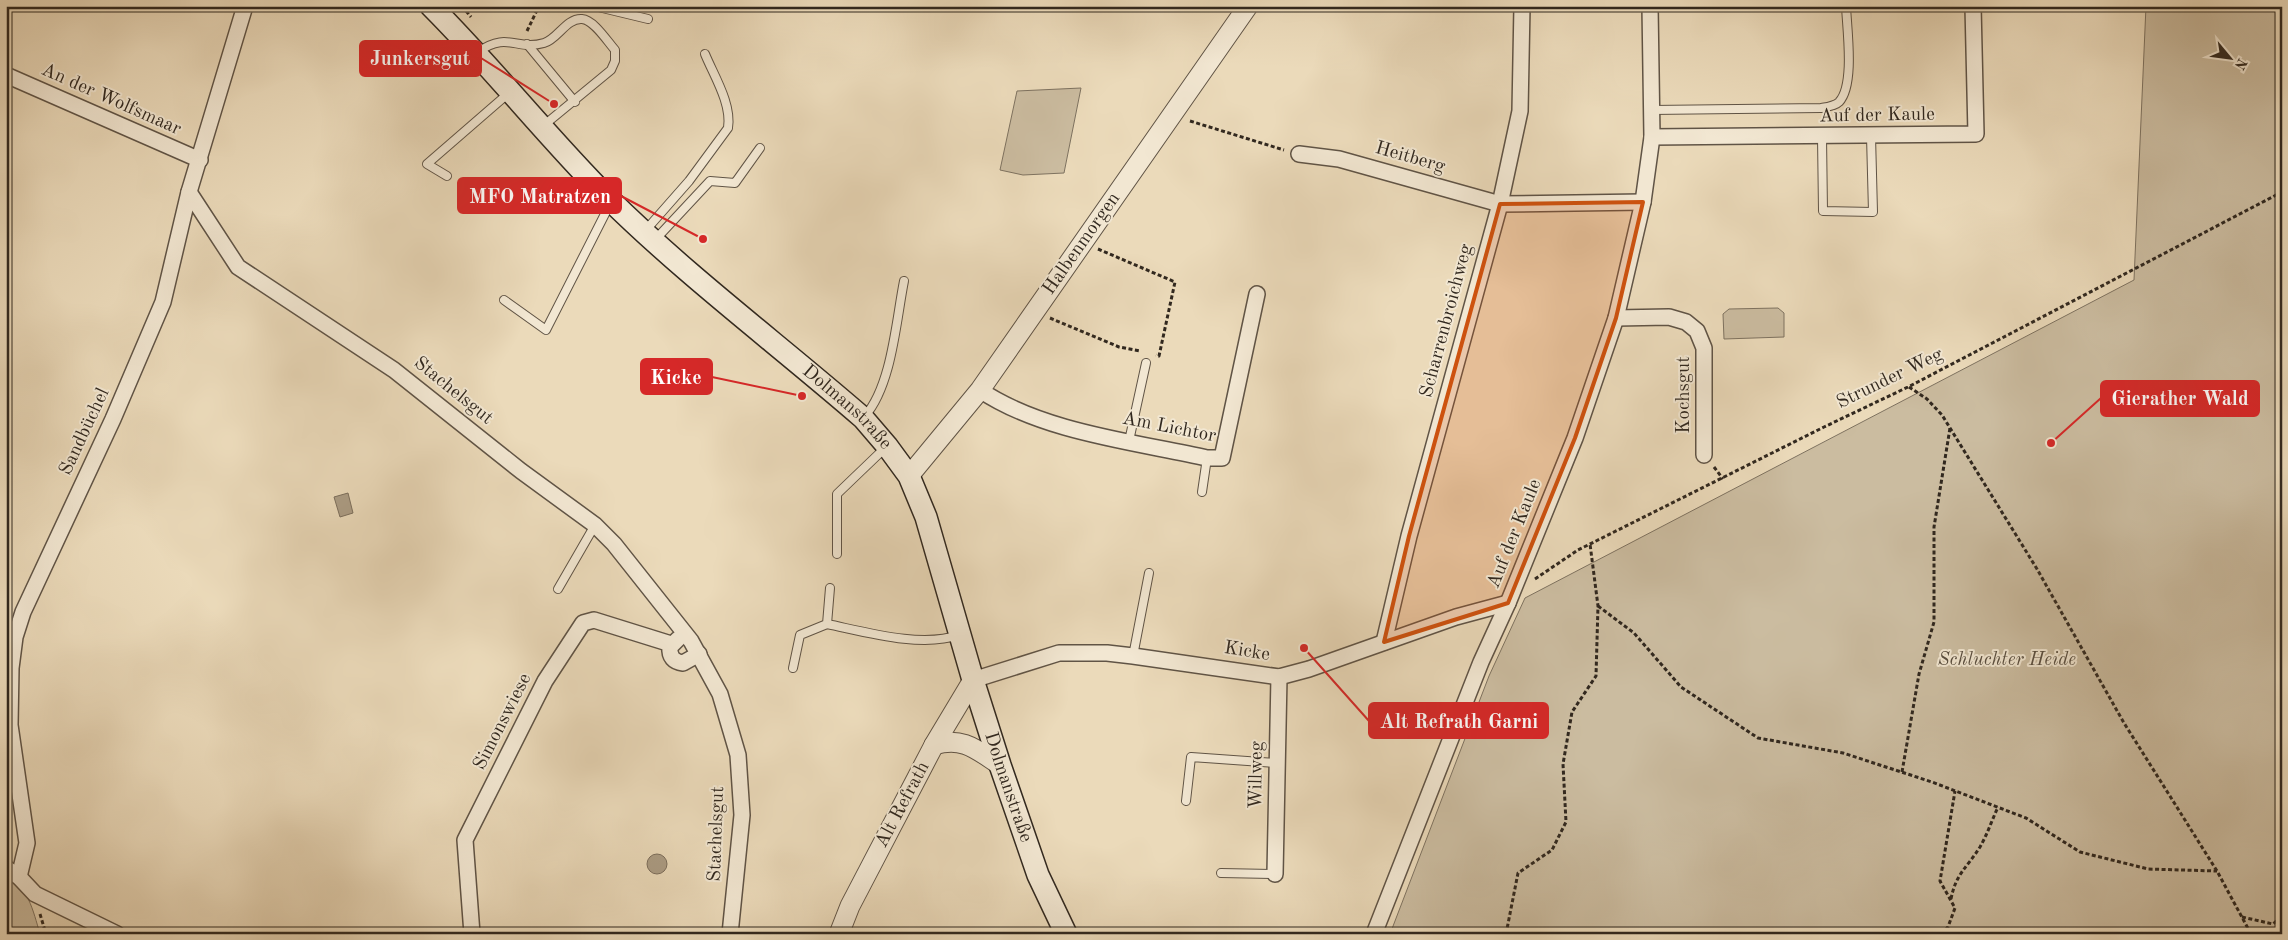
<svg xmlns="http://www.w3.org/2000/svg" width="2288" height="940" viewBox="0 0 2288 940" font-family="'Old Standard TT',serif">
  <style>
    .green { fill: #cbbca0; stroke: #7e7260 }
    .water { fill: #ac9d85; stroke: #7b6e5c }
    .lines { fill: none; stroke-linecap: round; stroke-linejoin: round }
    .service-casing { stroke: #605446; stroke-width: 10 }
    .minor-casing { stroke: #605446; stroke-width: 18 }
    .tertiary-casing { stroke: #605446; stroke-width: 21 }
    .secondary-casing { stroke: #31281f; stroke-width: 24 }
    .path { stroke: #31281f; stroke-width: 3; stroke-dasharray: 4 2.5; stroke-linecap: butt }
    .service { stroke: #f2e7d2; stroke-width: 8 }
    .minor { stroke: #f2e7d2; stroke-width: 15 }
    .tertiary { stroke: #f2e7d2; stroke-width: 19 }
    .secondary { stroke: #f2e7d2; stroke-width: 21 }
    .marked { fill: #cd520f; fill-opacity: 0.2; stroke: #cd520f; stroke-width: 4; stroke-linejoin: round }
    .labels { text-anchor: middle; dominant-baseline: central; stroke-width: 4; stroke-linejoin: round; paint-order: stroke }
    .street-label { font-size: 19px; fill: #31281f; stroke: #f2e7d2 }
    .park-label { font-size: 19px; font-style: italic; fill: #584d3f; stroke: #f2e7d2 }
    .leader { fill: none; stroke: #d62828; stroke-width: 2 }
    .callout-dot { fill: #d62828; stroke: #f2e7d2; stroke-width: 2 }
    .callout { fill: #d62828; stroke: #d62828; stroke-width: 2 }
    .callout-label { font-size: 20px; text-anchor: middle; font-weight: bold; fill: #fff }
  </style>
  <rect width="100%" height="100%" fill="#ebdaba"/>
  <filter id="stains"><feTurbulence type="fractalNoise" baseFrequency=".004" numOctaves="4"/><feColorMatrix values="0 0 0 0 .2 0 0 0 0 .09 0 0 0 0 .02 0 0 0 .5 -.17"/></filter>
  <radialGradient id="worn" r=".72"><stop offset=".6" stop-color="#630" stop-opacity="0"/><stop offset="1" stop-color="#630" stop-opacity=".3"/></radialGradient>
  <g class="green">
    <path d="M2146 6H2282V934H1390L1489 676 1525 598 2134 280Z"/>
    <path d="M1081 88 1064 173 1023 175 1000 170 1017 91Z"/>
    <path d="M1778 308 1784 313V337L1724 339 1723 314 1729 309Z"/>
    <path d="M6 873C28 887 33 910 40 934H6Z"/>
  </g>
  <g class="water">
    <path d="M348 493 353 513 340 517 334 497Z"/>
    <circle cx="657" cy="864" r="10"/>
  </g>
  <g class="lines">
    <defs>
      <g id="service">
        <path d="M594 6 648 19"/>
        <path d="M527 44 575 102"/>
        <path d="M478 52C508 31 516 51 544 43 558 39 566 18 582 19 594 20 607 41 615 50V61L611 70 543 126"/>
        <path d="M1651 110 1821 108C1827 107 1835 106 1839 102 1855 85 1847 30 1846 6"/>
        <path d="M1822 137 1823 211 1873 212 1871 136"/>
        <path d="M447 176 427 164 510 92"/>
        <path d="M645 231 689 181 728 128C732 104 714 76 705 54"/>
        <path d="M654 241 710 181 735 183 760 148"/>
        <path d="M504 300 546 330 610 204"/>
        <path d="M865 416C892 385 896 321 904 281"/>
        <path d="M1129 441 1146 363"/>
        <path d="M1202 492 1207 458"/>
        <path d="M837 554V494L886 447"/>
        <path d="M558 589 595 525"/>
        <path d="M827 624C866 632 921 648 959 635"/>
        <path d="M1133 656 1149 573"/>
        <path d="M793 668 800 635 827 624 830 588"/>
        <path d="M1186 801 1191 757 1277 763"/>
        <path d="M1221 873 1275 874"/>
      </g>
      <g id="minor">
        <path d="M6 75 200 160"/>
        <path d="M1652 137 1976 134 1973 6"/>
        <path d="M1299 154 1339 159 1500 204 1643 202"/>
        <path d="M189 192 238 267 394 370 521 471 595 525 614 544 691 641 720 694 738 755 742 815 730 934"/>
        <path d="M1616 318 1669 317 1686 322 1697 331 1704 348V455"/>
        <path d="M980 390C1042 432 1135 442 1207 458H1222L1257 294"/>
        <path d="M678 639 670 647C669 657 674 662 683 663L699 654"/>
        <path d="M1384 642 1409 536 1500 204 1520 111 1522 6"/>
        <path d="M973 680 1059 653H1107L1133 656 1279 677 1309 669 1456 617 1508 603"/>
        <path d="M6 868 19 877 35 894 117 934"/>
        <path d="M1275 874 1279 677"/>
        <path d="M19 877 27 843 10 725 11 668 15 637 23 612 113 419 163 302 189 192 245 6"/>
        <path d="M472 934 465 840 545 681 583 623 594 620 671 644"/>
        <path d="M1374 934 1481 662 1508 603 1575 438 1616 318 1643 202 1652 137 1650 6"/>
      </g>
      <g id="tertiary">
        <path d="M909 476 980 390 1248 6"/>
        <path d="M934 745C963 736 977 750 1000 765"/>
        <path d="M839 934 850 906 934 745 973 680"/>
      </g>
      <g id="secondary">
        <path id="s1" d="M431 6C493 68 547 137 608 198 688 277 779 345 863 418L887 446 909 476 926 517 973 680 1000 765 1038 875 1066 934"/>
      </g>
    </defs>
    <use href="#service" class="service-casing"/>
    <use href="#minor" class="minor-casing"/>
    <use href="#tertiary" class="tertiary-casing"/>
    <use href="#secondary" class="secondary-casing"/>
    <g class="path">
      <path d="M462 6 471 17"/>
      <path d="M527 31 539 6"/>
      <path d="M1190 121 1284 150"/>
      <path d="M1098 249 1175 282 1159 356 1156 355"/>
      <path d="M1050 318 1119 347 1140 351"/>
      <path d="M1909 387 1927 399 1942 415 2037 569 2124 723 2217 871 2251 934"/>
      <path d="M1714 467 1723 479"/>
      <path d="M1535 579 1578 550 1824 427 1908 387 2282 192"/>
      <path d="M1598 606 1634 633 1681 687 1758 738 1843 753 1932 782 2026 818 2080 852 2148 869 2217 871"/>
      <path d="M1902 772 1919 674 1934 622V527L1950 428"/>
      <path d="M1951 899C1956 873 1967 868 1980 847 1987 835 1992 820 1998 807"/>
      <path d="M40 914 46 934"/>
      <path d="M2242 917 2273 924 2282 916"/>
      <path d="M1506 934 1518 873 1552 850 1566 822 1563 764 1572 712 1596 676 1598 606 1590 544"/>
      <path d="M1941 934 1948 927 1955 908 1940 881 1955 791"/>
    </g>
    <use href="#service" class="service"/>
    <use href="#minor" class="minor"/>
    <use href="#tertiary" class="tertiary"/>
    <use href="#secondary" class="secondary"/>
  </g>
  <path class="marked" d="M1643 202 1616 318 1575 438 1508 603 1384 642 1409 536 1500 204Z"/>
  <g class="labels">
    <g class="street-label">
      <text transform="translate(111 100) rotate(24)">An der Wolfsmaar</text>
      <text transform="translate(1877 116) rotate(-1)">Auf der Kaule</text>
      <text transform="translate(1410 158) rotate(16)">Heitberg</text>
      <text transform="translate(1082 244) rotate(-55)">Halbenmorgen</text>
      <text transform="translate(1447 321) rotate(-75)">Scharrenbroichweg</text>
      <text transform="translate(1890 379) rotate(-26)">Strunder Weg</text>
      <text transform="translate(453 391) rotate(39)">Stachelsgut</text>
      <text transform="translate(1684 395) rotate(-90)">Kochsgut</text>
      <text stroke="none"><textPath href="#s1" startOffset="579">Dolmanstraße</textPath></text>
      <text transform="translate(1169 428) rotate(11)">Am Lichtor</text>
      <text transform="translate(85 432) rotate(-65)">Sandbüchel</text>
      <text transform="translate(1515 534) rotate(-68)">Auf der Kaule</text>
      <text transform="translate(1247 652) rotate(9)">Kicke</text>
      <text transform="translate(503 722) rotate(-63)">Simonswiese</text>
      <text transform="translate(1257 775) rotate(-89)">Willweg</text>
      <text stroke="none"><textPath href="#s1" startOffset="999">Dolmanstraße</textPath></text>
      <text transform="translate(903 805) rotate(-62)">Alt Refrath</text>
      <text transform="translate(717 834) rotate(-88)">Stachelsgut</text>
    </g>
    <g class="park-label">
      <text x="2007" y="660">Schluchter Heide</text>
    </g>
  </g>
  <path class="leader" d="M554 104L481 58M703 239L621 196M802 396L712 377M2051 443L2101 398M1304 648L1369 721"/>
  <g class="callout-dot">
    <circle cx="554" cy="104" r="5"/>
    <circle cx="703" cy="239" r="5"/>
    <circle cx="802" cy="396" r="5"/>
    <circle cx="2051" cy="443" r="5"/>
    <circle cx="1304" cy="648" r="5"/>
  </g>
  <g class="callout">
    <rect x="360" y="41" width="121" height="35" rx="5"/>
    <rect x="458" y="178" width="163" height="35" rx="5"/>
    <rect x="641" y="359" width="71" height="35" rx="5"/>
    <rect x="2101" y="381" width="158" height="35" rx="5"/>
    <rect x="1369" y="703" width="179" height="35" rx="5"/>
  </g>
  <g class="callout-label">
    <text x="420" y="65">Junkersgut</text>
    <text x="540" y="203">MFO Matratzen</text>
    <text x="676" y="384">Kicke</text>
    <text x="2180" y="405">Gierather Wald</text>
    <text x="1459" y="728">Alt Refrath Garni</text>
  </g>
  <rect width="2288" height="940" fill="none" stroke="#ebdaba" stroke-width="25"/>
  <rect x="8" y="8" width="2273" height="925" fill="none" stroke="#31281f" stroke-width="2.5"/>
  <rect x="12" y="12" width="2263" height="915" fill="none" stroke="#31281f"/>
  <g transform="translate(2230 58) rotate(119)" stroke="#f2e7d2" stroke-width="4" paint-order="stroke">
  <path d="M0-4L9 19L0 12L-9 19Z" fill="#31281f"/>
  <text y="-8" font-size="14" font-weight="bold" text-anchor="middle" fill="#31281f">N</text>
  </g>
  <rect width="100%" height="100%" filter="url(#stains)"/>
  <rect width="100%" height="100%" fill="url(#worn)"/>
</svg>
